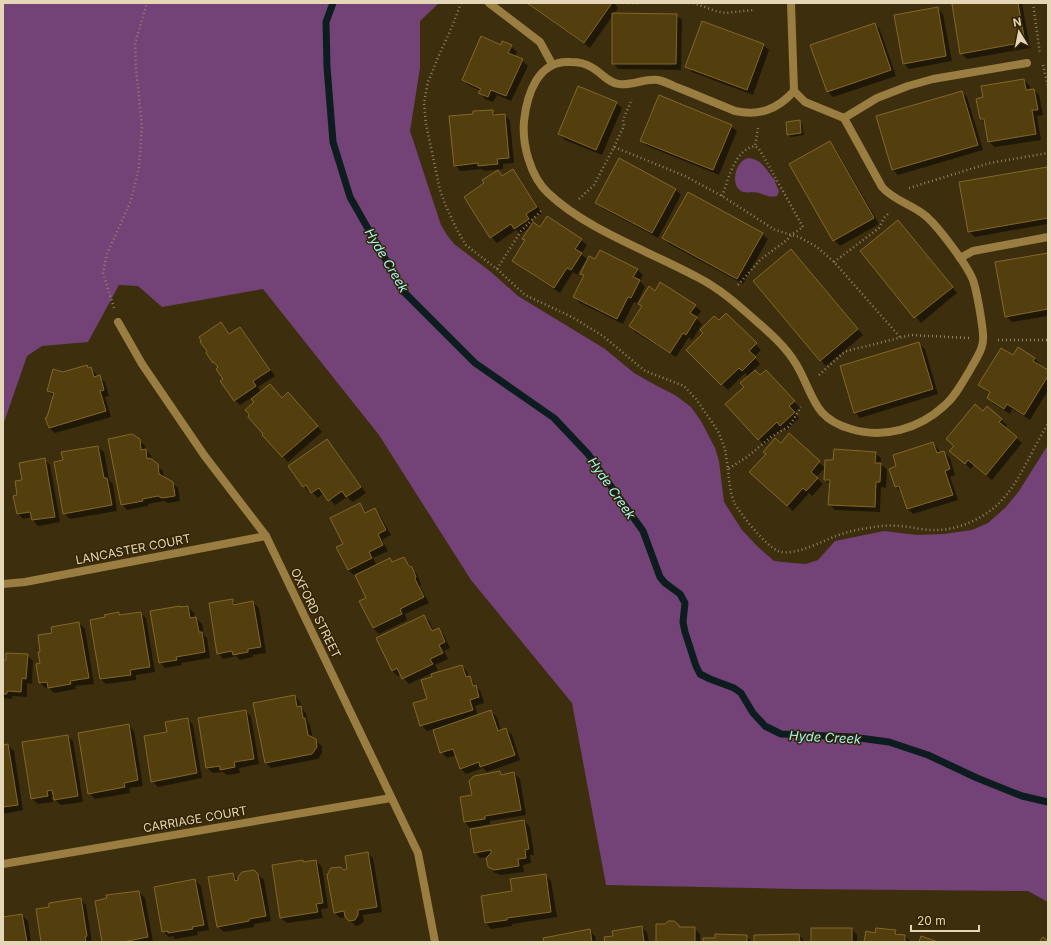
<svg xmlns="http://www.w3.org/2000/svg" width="1051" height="945" viewBox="0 0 1051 945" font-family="Inter,sans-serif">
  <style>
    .green { fill: #734377 }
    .shadow { fill: #0007 }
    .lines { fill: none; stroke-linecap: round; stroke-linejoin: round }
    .stream { stroke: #0d1d1f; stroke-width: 7 }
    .building { fill: #533f0e; stroke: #83672a }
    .path { stroke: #928364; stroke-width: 2.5; stroke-dasharray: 1 3; stroke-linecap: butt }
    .service { stroke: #9a7d41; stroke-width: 8 }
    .minor { stroke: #9a7d41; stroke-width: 8 }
    .labels { text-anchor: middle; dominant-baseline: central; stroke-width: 3; stroke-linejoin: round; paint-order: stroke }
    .street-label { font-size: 12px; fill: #e5d6b8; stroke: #332403 }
    .water-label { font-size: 13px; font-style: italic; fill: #9df4fd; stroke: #332403 }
  </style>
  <rect width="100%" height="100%" fill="#3d2e0e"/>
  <g class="green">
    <path d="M3 3H439L420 21V68L410 131 433 201 441 225 447 235 454 244 491 272 518 296 605 349 634 373 657 386 675 395 691 407 701 421 715 448 719 461 724 502 742 530 757 546 774 561 792 563 806 564 818 560 835 541 884 531 917 535 944 534 972 530 988 523 1006 507 1019 491 1048 445V902L1028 891 796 889 606 885 572 703 471 580 379 435 263 289 162 307 138 286 119 285 88 342 42 346 27 356 3 425Z"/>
    <path d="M748 158C763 159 766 171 776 181L775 182 779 191 777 196C770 198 766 195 759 193 753 191 746 194 741 191 729 183 737 160 748 158Z"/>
  </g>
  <g class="shadow">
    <path d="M526 3H614L618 8 614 14 676 15 682 20 681 70 618 69 613 63V15L590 48Z"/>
    <path d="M966 3H1022L1030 48 967 59 961 53Z"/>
    <path d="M937 8 943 14 952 61 909 69 904 63Z"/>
    <path d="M875 24 880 30 896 76 833 97 828 92Z"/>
    <path d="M763 45 769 50 753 95 692 72 687 66Z"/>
    <path d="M511 46 517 52 515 57 522 60 528 66 511 101 497 95 493 102 485 99 480 93 481 91 468 85 463 79 501 47Z"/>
    <path d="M1024 80 1030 86V90H1034L1039 95 1043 115 1037 116 1041 140 995 147 989 142 986 124 981 119 984 98Z"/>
    <path d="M962 92 967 97 983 150 898 175 893 170Z"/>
    <path d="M616 103 622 108 602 155 565 140 559 134Z"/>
    <path d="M492 111 498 116 505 115 510 121 514 163 503 164V169L484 171 482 169 460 171 455 165 474 115Z"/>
    <path d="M799 121 802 124 804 135 791 137 788 134Z"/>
    <path d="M731 126 737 131 719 175 647 146 642 141Z"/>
    <path d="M830 142 835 148 879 224 840 246 834 240Z"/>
    <path d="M1046 168 1048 170V224L975 237 969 231Z"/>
    <path d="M512 170 518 176 542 213 531 220 533 223 541 228 581 240 587 245 581 254 588 260H596L637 269 643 275 640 281 645 287 637 303 634 302 623 324 580 303 574 297 584 276 582 274 587 263 585 262 577 275 573 272 560 293 519 266 513 261 526 241 531 227 520 234 516 230 497 243 491 237 465 197 486 184 498 171 503 177Z"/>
    <path d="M676 190 681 195 658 238 602 208 596 203Z"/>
    <path d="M904 227 957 293 921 323 861 251Z"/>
    <path d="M762 234 768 239 743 284 669 244 663 238Z"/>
    <path d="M1048 254V316L1012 322 1006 316Z"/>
    <path d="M796 256 863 335 826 366 821 360Z"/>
    <path d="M656 292 695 306 701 311 696 318 702 324 692 340 689 337 676 357 635 332 630 326 642 307 639 303Z"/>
    <path d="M726 315 761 350 754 357 760 364 754 370 760 377H771L800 408 794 413 799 418 786 431 783 428 764 445 727 404 745 387 748 377 745 373 728 390 687 350Z"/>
    <path d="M221 323 231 335 240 328 245 334 275 376 258 387 261 392 282 399H294L322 432 288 462 264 434 250 413 255 403 257 396 256 395 240 405 235 400 219 368 214 362Z"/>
    <path d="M919 344 925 349 938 394 860 418 855 412Z"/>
    <path d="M1018 349 1035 359 1040 364 1039 366 1048 371V390L1030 420 1012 409 1010 414 994 404 988 398 990 394 980 385 1013 356Z"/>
    <path d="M87 366 96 374 97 377H99L105 382 109 396 105 397 111 417 55 433 49 428 54 397 48 391 63 373Z"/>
    <path d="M983 413 1001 420 1007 425 1005 428 1022 443 992 480 974 465 971 469 951 451Z"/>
    <path d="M789 435 825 468 816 477 823 484 812 496 809 493 793 511 756 477Z"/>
    <path d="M139 440 145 446 146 450 151 456 152 461 163 471 164 478 172 483 178 488 180 501 168 503 164 501 148 504V506L127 510 122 505Z"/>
    <path d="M327 440 332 446 366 493 353 502 347 497 335 505 324 493 318 498 311 491 309 492 304 486Z"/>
    <path d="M933 443 938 449 940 453 944 452 950 458 955 475 950 477 958 500 913 514 908 509 901 492 896 487 897 467Z"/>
    <path d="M98 447 104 452 109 480 113 484 117 511 70 519 64 513V461Z"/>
    <path d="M875 453 881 458V464L887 470 886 488 881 487 880 512 835 510 829 504 831 485 825 480Z"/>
    <path d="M44 459 50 465 60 522 38 526 33 520 32 517 23 519 17 513 18 496 23 481Z"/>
    <path d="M360 504 367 513 375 509 380 515 391 535 382 540 388 551 373 558 377 566 390 560 394 563 404 558 417 574 421 584 420 586 429 603 405 614 407 620 379 634 373 628 361 602 367 598 356 574 354 575 348 570 344 544Z"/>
    <path d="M232 600 237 605 253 602 259 608 266 653 253 655V657L240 660 236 656 223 659 218 653Z"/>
    <path d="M188 607 194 613 195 618H196L202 624 204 635 207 638 210 658 181 663 182 665 165 668 160 662Z"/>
    <path d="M119 613 121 616 140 613 146 618 155 672 136 675V680L106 684 101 679Z"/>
    <path d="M424 616 430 622 434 632 439 630 444 635 450 648 444 651 448 659 435 665 438 670 409 684 401 675 398 676 392 671Z"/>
    <path d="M79 623 85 629 94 684 75 686 76 689 54 693 49 688H46L40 683 42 652 53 634Z"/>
    <path d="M27 655 33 661 32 684 27 683V697L12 696V699L3 698V661Z"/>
    <path d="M462 666 467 672 469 677 481 692 484 703 475 706 478 716 491 711 497 717 501 731 506 729 512 735 520 760 487 772 483 768 466 774 460 768 456 755 447 758 441 752 433 729 427 731 421 725 428 700Z"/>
    <path d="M295 696 300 702 302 709 306 713 308 722 310 725 313 739 322 746V753L318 759 271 768 265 762Z"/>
    <path d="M246 711 251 717 259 764 239 768 240 773 227 775 223 772 213 773 207 768Z"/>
    <path d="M188 719 193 725 202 778 158 787 152 781 168 733Z"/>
    <path d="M128 725 134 731 143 786 129 788 130 793 95 799 89 793Z"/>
    <path d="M67 736 73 741 83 802 61 805 55 800V796L52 797 53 802 38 804 32 799Z"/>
    <path d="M8 745 14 751 23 810 3 814V746Z"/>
    <path d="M500 772 503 775 514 773 520 779 526 815 490 821V824L470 828 465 822 461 798 473 796Z"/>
    <path d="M524 821 530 827 534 855H530L531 863 523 865 524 872 501 875 495 873 489 867V857L480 858 475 852Z"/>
    <path d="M367 853 373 858 382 912 363 915 364 921 360 925 356 926 346 917 340 918 335 913 348 870Z"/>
    <path d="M302 861 304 863 316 861 322 867 328 908 321 909 323 918 287 923 281 918Z"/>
    <path d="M233 874 239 881 258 874 264 880 271 921 254 924V927L224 932 218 926Z"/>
    <path d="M545 875 551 881 557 917 512 924V926L491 929 486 923 513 892Z"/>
    <path d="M195 880 201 886 209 930 197 932 198 935 175 939 173 936 169 937 163 931Z"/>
    <path d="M139 892 145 898 153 942H103Z"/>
    <path d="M80 899 86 905 92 942H42L50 908Z"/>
    <path d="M22 915 28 921 31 942H3V918Z"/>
    <path d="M674 922 680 928H694L700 934V942H657L665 925Z"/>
    <path d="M641 927 647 932 649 942H606L614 937Z"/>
    <path d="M852 929 857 935V942H812Z"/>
    <path d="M589 930 595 936 596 942H545Z"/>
    <path d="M895 931 899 935 905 936 911 942H865L876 934Z"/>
    <path d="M799 935 805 942H755Z"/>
    <path d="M746 936 752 942H704L716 939Z"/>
  </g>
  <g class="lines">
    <path class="stream" d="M333 3 326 22 327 67 333 142 350 197 404 292 475 363 554 418 588 454 643 531 660 577 665 583 680 594 685 603 683 622 685 632 696 666 700 674 710 679 734 688 741 693 753 713 765 726 781 734 852 737 889 742 928 755 977 778 1022 796 1048 802"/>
  </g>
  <g class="building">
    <path d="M527 3H612L584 43Z"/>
    <path d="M960 3H1018L1025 42 960 54 952 4Z"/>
    <path d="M938 7 946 56 903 64 894 15Z"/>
    <path d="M612 13 677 14 676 64H612Z"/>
    <path d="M702 21 764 44 747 90 685 67Z"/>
    <path d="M875 23 891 70 827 92 810 45Z"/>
    <path d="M481 36 501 45 502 41 512 45 508 53 523 59 506 96 491 90 488 97 478 93 481 89 462 80Z"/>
    <path d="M1024 79 1026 90 1034 89 1038 110H1032L1036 134 988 142 984 119H980L976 99 983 97 981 86Z"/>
    <path d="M578 86 617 102 596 150 558 134Z"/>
    <path d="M962 91 978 145 892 170 876 116Z"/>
    <path d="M659 95 732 125 713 170 640 141Z"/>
    <path d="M493 110V115L505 114 509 158 497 159 498 164 478 166V163L454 166 449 116 473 114V111Z"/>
    <path d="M800 120 801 133 787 135 786 122Z"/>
    <path d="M830 141 874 218 833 241 789 164Z"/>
    <path d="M619 158 676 189 652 233 595 203Z"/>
    <path d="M1047 167 1048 175V218L968 232 959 182Z"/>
    <path d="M513 169 537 207 526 214 529 219 514 229 511 224 490 238 464 197 484 183 482 180 498 170 502 176Z"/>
    <path d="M688 192 763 233 737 279 662 238Z"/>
    <path d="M547 216 582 239 575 249 582 253 571 270 567 268 554 288 512 261 525 240 522 239 533 222 540 227Z"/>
    <path d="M898 220 953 287 914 318 860 251Z"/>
    <path d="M791 249 858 329 820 361 753 281Z"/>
    <path d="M600 250 638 269 633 277 640 280 631 298 628 297 617 319 573 297 584 275 580 274 589 256 595 259Z"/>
    <path d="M1048 253V309L1005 317 995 262Z"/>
    <path d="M660 282 696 305 690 313 697 317 686 335 683 333 670 353 629 326 642 306 638 304 649 286 655 291Z"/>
    <path d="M726 313 757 343 749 351 756 357 742 371 739 368 721 385 686 350 703 333 700 330 714 316 719 320Z"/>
    <path d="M221 322 229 334 240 327 270 370 253 381 256 386 234 401 220 381 223 379 216 369 218 367 214 362 213 363 206 353 207 351 200 342 201 341 199 337Z"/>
    <path d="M919 342 933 389 854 413 840 366Z"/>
    <path d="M1018 347 1035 358 1033 361 1048 370V376L1024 415 1007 404 1004 409 987 398 990 392 978 385 1001 348 1013 355Z"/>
    <path d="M87 365 88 368 91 367 94 377 100 375 104 390 100 391 106 411 49 428 45 418 47 417 54 393 47 391 53 369 63 372Z"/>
    <path d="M755 370 760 375 766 370 795 401 789 406 795 412 780 426 777 422 758 440 725 404 744 387 740 383Z"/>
    <path d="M270 384 282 398 288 392 318 426 282 457 262 435 263 434 248 417 249 414 245 410 254 402 251 399Z"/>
    <path d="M975 404 983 411 987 406 1002 419 999 422 1017 437 986 475 968 460 965 464 949 451 954 446 946 439Z"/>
    <path d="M789 433 820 461 811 472 818 478 806 491 803 488 787 506 749 472 766 454 763 452 775 438 781 443Z"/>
    <path d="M132 434 140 439 141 450 146 449 147 459 150 458 158 464 159 474 173 482 175 496 162 498 158 496 142 499 143 501 121 505 108 439Z"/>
    <path d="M327 439 361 487 346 497 342 491 328 501 319 488 311 493 306 485 303 487 288 466Z"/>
    <path d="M933 442 937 453 944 451 950 469 945 471 953 495 907 509 899 486 895 487 889 469 896 466 893 455Z"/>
    <path d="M98 446 104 478H107L112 505 63 514 54 462 63 460 61 452Z"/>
    <path d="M834 449 876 452 875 463H881L880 482H876L875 507 828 505 830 480H824L825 460H833Z"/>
    <path d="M45 458 55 517 32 520 30 512 17 514 13 496 17 495 15 481 22 480 19 463Z"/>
    <path d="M360 503 365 513 375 508 386 530 378 534 383 545 369 552 372 558 348 570 336 547 343 544 330 518Z"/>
    <path d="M404 557 409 566 412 567 416 577 415 579 424 597 400 609 402 614 373 628 359 601 366 598 355 575 390 558 392 562Z"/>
    <path d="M233 599V605L253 601 261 647 248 649V652L233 655 232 651 217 654 209 603Z"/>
    <path d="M180 606V607L188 606 190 618 196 617 199 632H202L205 652 176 657 177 660 159 663 150 611Z"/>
    <path d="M119 612V615L141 612 150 667 130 670 131 675 100 679 90 620 105 617 104 615Z"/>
    <path d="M424 615 432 631 439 628 445 642 439 645 443 653 430 659 433 664 402 679 397 668 392 671 376 638Z"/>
    <path d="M79 622 89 678 70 681 71 684 48 688 47 682 39 683 36 664 40 663 38 652H40L38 635 52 633 51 627Z"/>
    <path d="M6 653 28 654 26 679 22 678 21 692 7 691V694H3V660H6Z"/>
    <path d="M462 665 466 677 470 676 473 686 476 685 479 697 470 700 473 710 420 726 413 703 427 699 421 680 432 677 431 674Z"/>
    <path d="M295 695 297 707 301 706 303 718H305L308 735 316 739 317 747 312 754 265 763 253 703Z"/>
    <path d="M246 710 254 759 234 762 235 767 220 770V766L206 768 198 718Z"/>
    <path d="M491 710 498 731 506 728 515 755 480 767 479 762 460 769 453 749 440 753 433 730Z"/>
    <path d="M188 718 197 773 151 782 144 736 167 732 165 722Z"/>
    <path d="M129 724 138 780 124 783 125 787 88 794 78 733Z"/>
    <path d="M68 735 78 796 54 800 52 790 47 791 48 796 31 799 22 742Z"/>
    <path d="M8 744 18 805 3 807V745Z"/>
    <path d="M500 771 501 775 514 772 521 810 485 816V819L464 822 460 797 472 795 469 781 474 776Z"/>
    <path d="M524 820 529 849 525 850 526 858 518 859 519 866 494 870 488 867 486 858 491 853V850L474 853 470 829Z"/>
    <path d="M368 852 377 907 358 910V915L355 920 349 921 345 917 344 911 334 913 327 875 331 868 340 867 344 870 347 869 345 856Z"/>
    <path d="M303 860V862L316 860 323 903 316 904 318 912 280 918 272 865Z"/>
    <path d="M254 870 258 874 266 916 249 919V921L217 927 208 877 233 873 235 881 238 880V877L242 872Z"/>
    <path d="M546 874 551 912 507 918V920L485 923 481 896 512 891 510 879Z"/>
    <path d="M195 879 204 925 192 927 193 929 168 933V931L162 932 154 887Z"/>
    <path d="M139 891 148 937 123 942H102L95 901 107 898 106 895Z"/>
    <path d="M81 898 87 936 85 937 86 942H41L36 909 49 907V903Z"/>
    <path d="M22 914 27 942H3V917Z"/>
    <path d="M668 921H674L679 925V927H695V942H656V924H665Z"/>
    <path d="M642 926 644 942H605L604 937 613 936 612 931Z"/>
    <rect x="811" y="928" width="41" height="14"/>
    <path d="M876 928 896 930 895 934 905 935V942H864L866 931 875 933Z"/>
    <path d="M590 929 592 942H544L543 938Z"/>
    <path d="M715 934 747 935V942H703V938H715Z"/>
    <path d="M799 934 800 942H754V935Z"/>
    <path d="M921 936 938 942H919Z"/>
    <path d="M1043 937 1048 941V942H1039Z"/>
  </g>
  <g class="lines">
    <g class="path">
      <path d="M461 3 452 27 439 55 428 82 424 103 426 124 440 190 446 206 457 230 466 245 497 269 521 231 543 209"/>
      <path d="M628 3H638"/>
      <path d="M693 3 705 7 715 11 725 13 754 10"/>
      <path d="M1033 3 1040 54"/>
      <path d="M1043 65 1048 86"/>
      <path d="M614 147 624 126 623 120 632 99"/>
      <path d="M909 188 990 163 1048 153"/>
      <path d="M722 196C729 179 734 150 755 146L758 128"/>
      <path d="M579 199 594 185 614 147 685 176 722 196 775 230 799 237 817 247 834 262 900 337"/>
      <path d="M834 262 879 228 884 218 890 212"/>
      <path d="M497 269 525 295 572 317 603 336 645 371 684 386 696 399 718 431 725 449 728 469 747 457 771 437 788 427 792 422 801 407"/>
      <path d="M738 285 761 259 787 240 791 235 803 227 765 159 759 149 755 146"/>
      <path d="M114 308 103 273 107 254 130 203 139 168 142 127 136 67 135 43 147 3"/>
      <path d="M998 340H1048"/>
      <path d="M819 375 842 354 847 351 911 335 969 338"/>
      <path d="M728 469C729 480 730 492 734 502 740 514 766 546 778 551 794 557 822 541 836 536 847 532 858 529 869 528 882 525 895 525 908 527 916 528 924 530 932 530 950 531 971 524 987 513 1017 493 1029 453 1048 424"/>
    </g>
    <g class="service">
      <path d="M489 3 540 42 552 64"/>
      <path d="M791 3 794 91 805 102 844 118 882 187C894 201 914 205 927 217 940 229 967 265 973 280 977 292 979 305 981 318 982 327 985 337 982 346 980 354 974 362 970 370 962 383 955 397 944 406 919 429 883 439 851 429 812 418 814 394 796 364 786 347 770 333 755 320 737 304 719 288 697 277 649 251 587 230 548 193 530 176 522 144 524 121 527 94 538 60 570 62 578 62 585 63 591 67 601 72 608 83 619 84 632 86 645 78 658 80 667 82 675 87 684 90 701 97 718 104 735 111 759 116 777 110 794 91"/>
      <path d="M844 118 877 98 908 86 933 79 1027 63"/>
      <path d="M960 258 973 251 1048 237"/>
    </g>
    <g class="minor">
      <path d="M118 322 142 364 204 455 266 536 418 853 435 942"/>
      <path d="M3 584 25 582 266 536"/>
      <path d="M3 864 391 798"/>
    </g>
  </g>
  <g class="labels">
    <g class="street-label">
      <text transform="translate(133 549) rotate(-11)">LANCASTER COURT</text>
      <text transform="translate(316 613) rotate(64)">OXFORD STREET</text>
      <text transform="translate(195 819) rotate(-10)">CARRIAGE COURT</text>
    </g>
    <g class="water-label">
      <text transform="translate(387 260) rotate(59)">Hyde Creek</text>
      <text transform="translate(612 488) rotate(55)">Hyde Creek</text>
      <text transform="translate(825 737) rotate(3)">Hyde Creek</text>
    </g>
  </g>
  <rect width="1051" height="945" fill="none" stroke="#e5d6b8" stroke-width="8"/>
  <g transform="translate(1019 32) rotate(350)" stroke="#332403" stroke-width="3" paint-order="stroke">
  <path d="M0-3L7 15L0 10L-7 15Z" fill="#e5d6b8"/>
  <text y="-6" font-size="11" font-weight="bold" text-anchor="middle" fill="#e5d6b8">N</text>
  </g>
  <path d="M911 925v6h68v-6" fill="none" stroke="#e5d6b8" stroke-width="2"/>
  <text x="917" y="925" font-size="12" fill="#e5d6b8" stroke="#332403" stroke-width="3" paint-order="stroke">20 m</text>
</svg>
